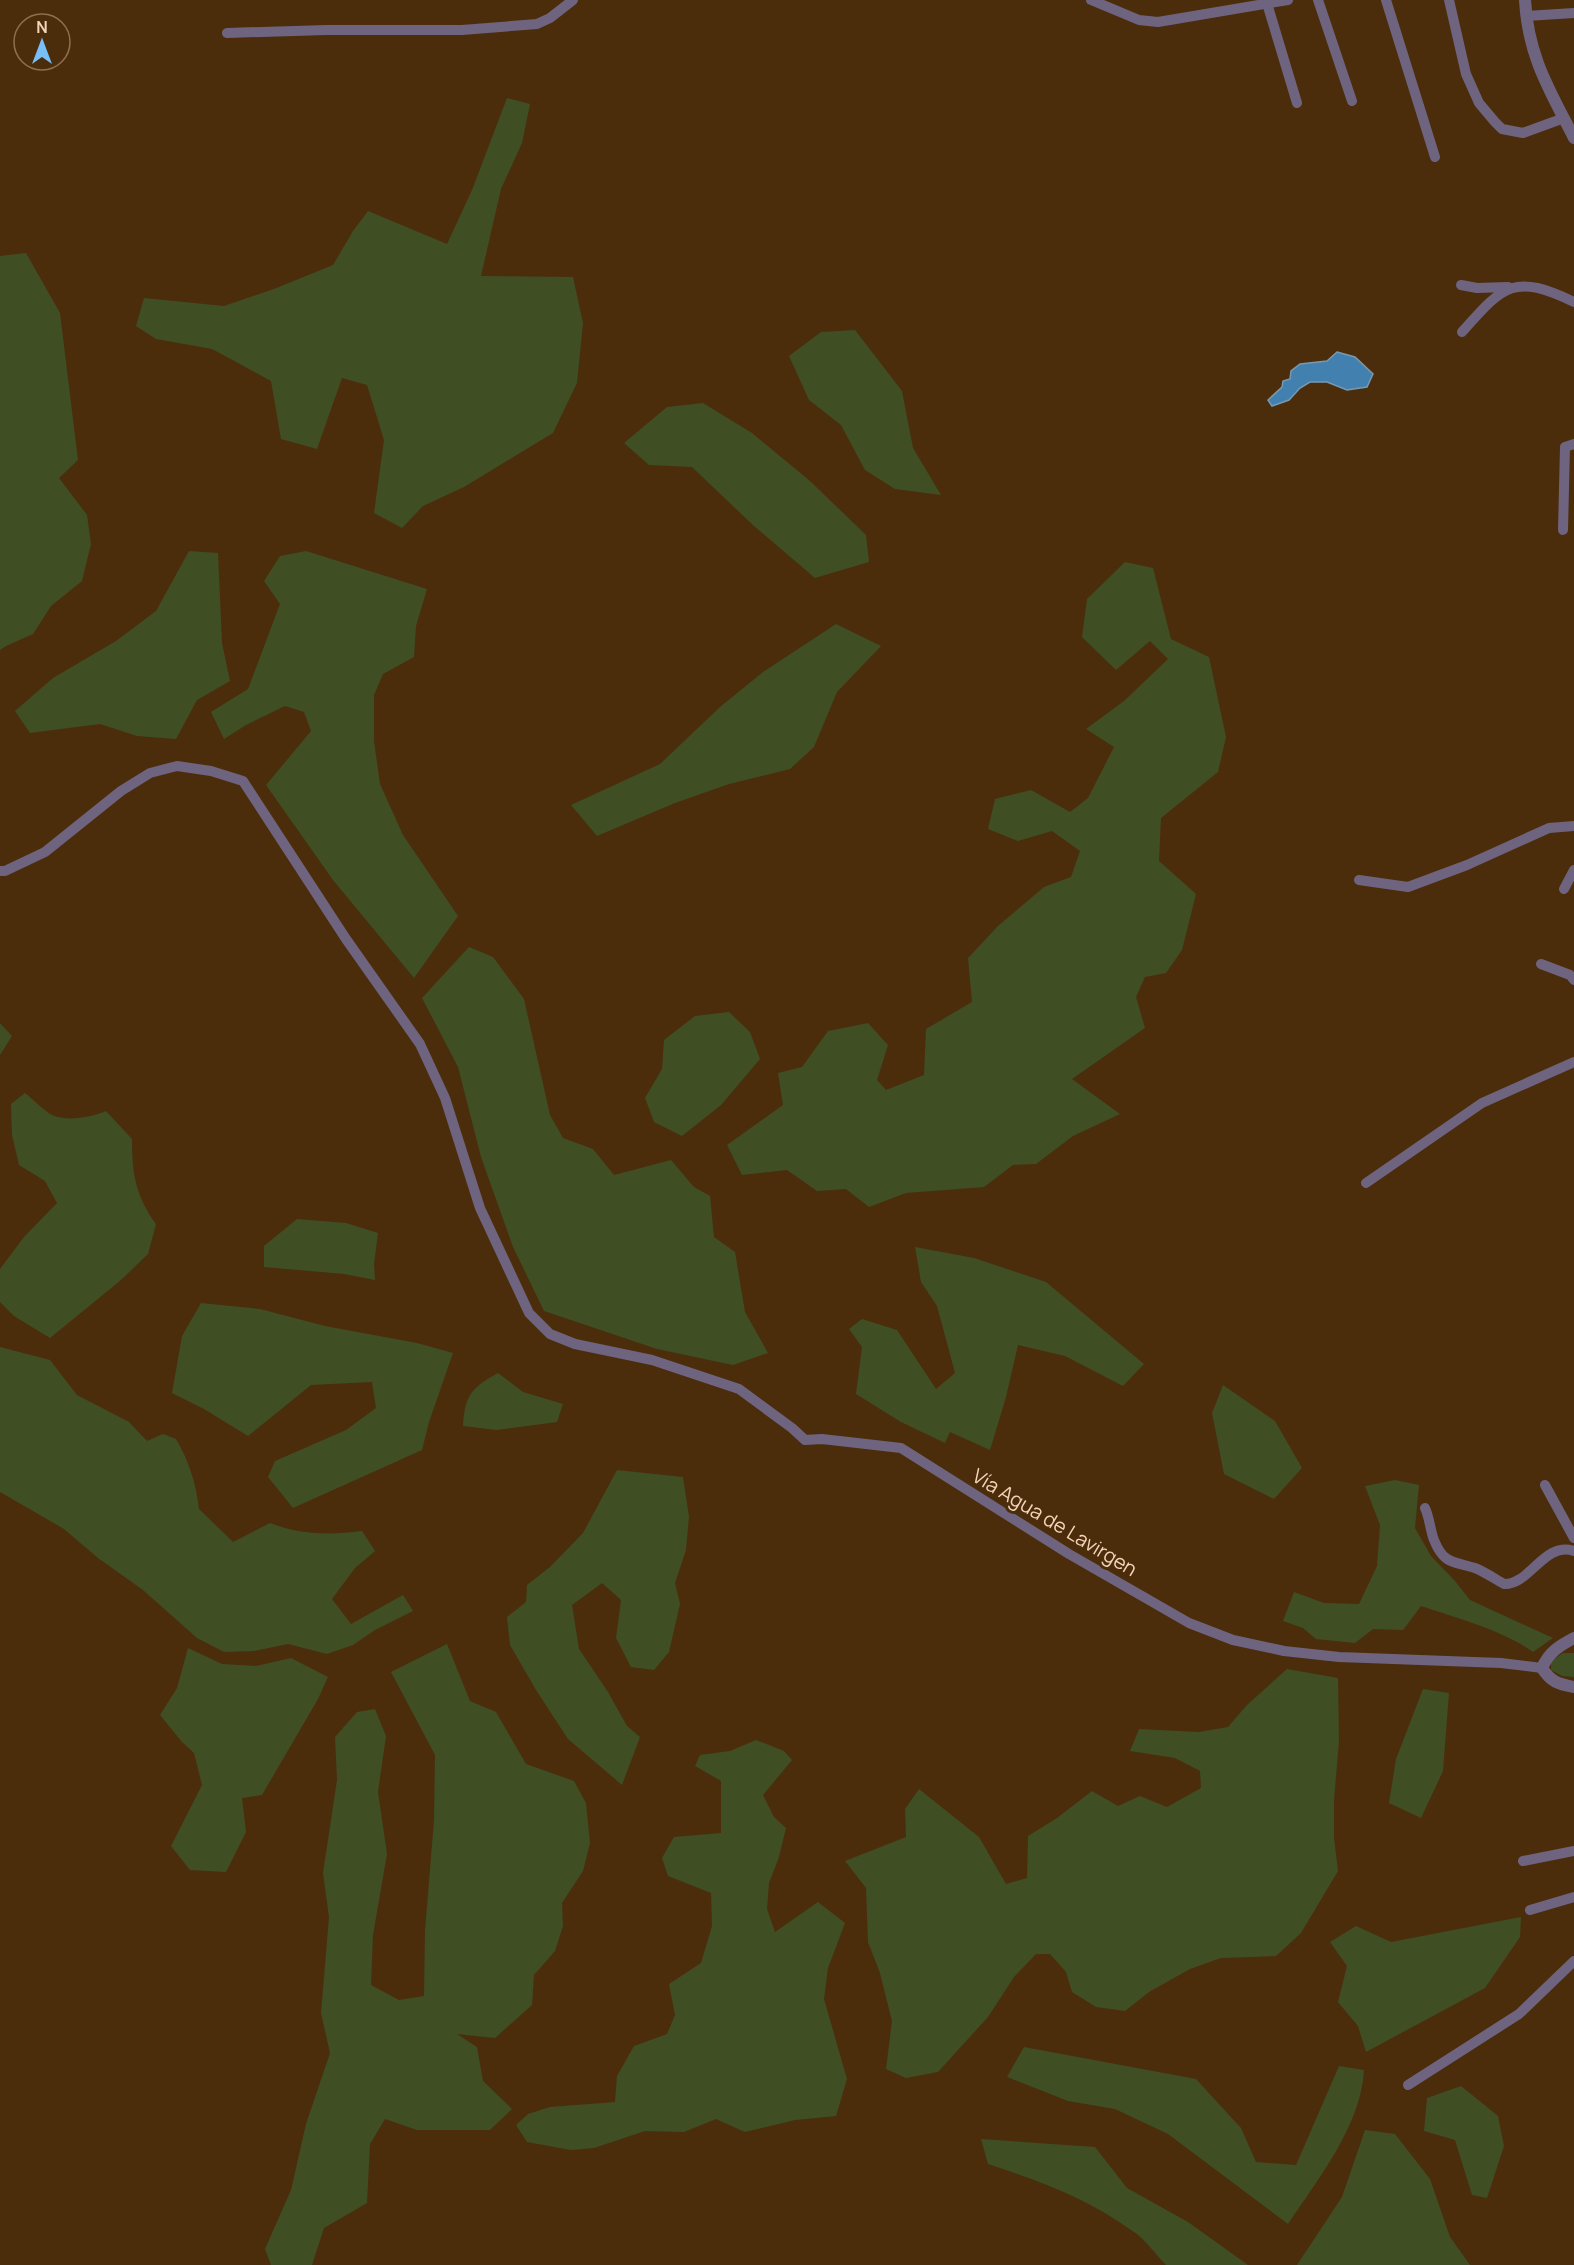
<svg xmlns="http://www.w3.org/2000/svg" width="1574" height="2265" viewBox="0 0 1574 2265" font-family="Manrope,sans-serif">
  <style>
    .green { fill: #404e23 }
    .water { fill: #4280b0; stroke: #7799b2; stroke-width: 1.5 }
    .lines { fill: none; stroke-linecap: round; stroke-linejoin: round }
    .minor { stroke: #6f647f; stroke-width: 10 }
    .tertiary { stroke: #6f647f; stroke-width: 12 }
    .labels { text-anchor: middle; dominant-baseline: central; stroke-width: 6; stroke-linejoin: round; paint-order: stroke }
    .street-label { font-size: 20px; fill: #f4d3b7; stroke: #4b2d0c }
  </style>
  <rect width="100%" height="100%" fill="#4b2d0c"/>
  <g class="green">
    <path d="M507 98 530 104 522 143 501 189 481 276 573 277 583 323 577 383 553 433 464 487 423 506 402 528 374 513 384 440 367 385 342 378 317 449 281 439 271 381 212 349 156 339 136 326 144 298 224 306 274 289 333 265 353 231 368 211 447 244 472 190Z"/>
    <path d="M26 253 60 313 78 460 59 478 87 515 91 544 82 581 51 606 33 634 6 646 0 650V256Z"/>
    <path d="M855 330 902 391 913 448 941 495 895 489 865 470 841 425 809 400 789 356 821 332Z"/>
    <path d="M703 403 752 433 810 481 866 535 869 562 815 578 754 526 692 467 649 465 624 443 667 407Z"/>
    <path d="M189 551 218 553 222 643 230 681 197 700 176 739 137 736 100 724 30 733 15 711 53 678 116 641 156 611Z"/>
    <path d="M306 551 427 589 416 626 414 657 383 674 374 695V741L380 784 403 835 458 916 414 978 333 880 266 785 311 731 304 712 285 706 246 725 224 739 211 712 248 689 280 604 264 581 280 556Z"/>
    <path d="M1125 562 1153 568 1171 639 1209 657 1226 737 1218 772 1161 818 1159 861 1196 894 1182 950 1166 973 1145 977 1136 997 1145 1028 1072 1079 1120 1114 1073 1136 1036 1164 1013 1165 984 1187 906 1193 869 1207 846 1189 817 1191 787 1170 742 1175 727 1145 783 1105 778 1073 802 1067 828 1031 868 1023 888 1045 877 1080 886 1090 924 1075 926 1029 972 1002 968 958 998 926 1044 887 1071 877 1080 851 1052 831 1018 841 988 829 995 799 1031 790 1070 812 1088 798 1114 747 1086 729 1124 701 1168 659 1150 641 1116 670 1082 637 1087 599Z"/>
    <path d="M836 624 881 646 837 692 814 747 790 769 729 784 675 803 597 836 571 805 660 764 720 707 763 672Z"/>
    <path d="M469 947 493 957 524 999 550 1115 563 1138 593 1149 614 1175 671 1160 694 1187 710 1196 714 1237 735 1252 745 1312 768 1353 733 1365 657 1349 544 1311 513 1247 481 1157 458 1067 422 998Z"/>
    <path d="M729 1012 750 1032 760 1059 721 1105 682 1136 654 1122 645 1098 662 1069 664 1040 695 1016Z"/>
    <path d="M0 1023 12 1036 0 1055Z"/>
    <path d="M25 1093C34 1100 43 1110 52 1115 67 1122 92 1117 106 1111L132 1139C132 1173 135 1195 156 1224L148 1254 121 1280 50 1338 14 1316 0 1302V1269L24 1237 57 1203 45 1181 19 1165 12 1135 11 1104Z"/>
    <path d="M297 1219 346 1223 378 1233 374 1264 375 1280 344 1274 264 1267V1246Z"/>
    <path d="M915 1247 974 1258 1046 1282 1144 1364 1123 1386 1065 1356 1018 1345 1006 1397 990 1450 950 1432 945 1443 901 1422 856 1394 862 1347 849 1329 862 1319 897 1330 936 1389 955 1373 937 1306 921 1282Z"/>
    <path d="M201 1303 260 1309 325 1326 417 1343 453 1353 429 1422 422 1450 293 1508 268 1477 275 1461 346 1430 376 1408 372 1382 311 1385 248 1436 204 1409 172 1393 182 1336Z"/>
    <path d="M0 1347 50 1360 77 1395 129 1422 147 1441 163 1434 176 1439C189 1461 196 1483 199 1509L233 1542 270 1523C299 1535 332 1535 362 1531L375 1551 355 1568 332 1599 351 1624 403 1595 413 1611 375 1630 353 1645 327 1654 288 1644 254 1651 224 1652 197 1638 143 1590 98 1558 64 1529 0 1492Z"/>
    <path d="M498 1373 523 1392 563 1404 557 1422 497 1430 463 1426C465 1395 471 1388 498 1373Z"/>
    <path d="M1223 1385 1275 1421 1302 1468 1274 1499 1224 1474 1212 1413Z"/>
    <path d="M617 1470 683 1477 689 1517 686 1550 675 1583 680 1604 669 1652 654 1670 631 1667 616 1638 621 1600 602 1583 572 1605 579 1649 608 1692 627 1726 640 1737 622 1785 568 1739 536 1690 510 1645 507 1617 526 1602 527 1585 550 1567 583 1533Z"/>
    <path d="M1395 1480 1419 1485 1415 1528 1431 1556 1455 1581 1470 1600 1553 1638 1533 1652C1502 1630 1457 1618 1421 1606L1403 1630 1373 1629 1355 1643 1316 1639 1303 1628 1283 1621 1294 1592 1324 1603 1359 1604 1377 1566 1380 1525 1365 1486Z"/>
    <path d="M447 1644 470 1701 496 1712 526 1764 574 1781 586 1803 590 1843 583 1871 562 1903 563 1926 555 1951 534 1975 532 2005 495 2038 457 2034 477 2047 483 2081 512 2109 490 2130H417L385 2119 370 2144 367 2203 324 2228 312 2265H271L265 2249 291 2190 306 2124 330 2053 321 2013 329 1917 323 1873 337 1780 335 1737 357 1712 375 1709 386 1736 378 1792 387 1854 373 1935 371 1985 399 2000 424 1996 425 1931 434 1820 435 1755 391 1672Z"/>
    <path d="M188 1648 222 1664 256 1666 291 1658 328 1677 318 1699 262 1795 242 1798 246 1832 226 1872 190 1870 171 1846 202 1785 194 1753 182 1742 160 1715 177 1688Z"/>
    <path d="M1563 1653H1574V1677L1562 1676 1551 1670V1661Z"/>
    <path d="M1287 1669 1338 1678 1339 1741 1334 1800V1838L1338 1871 1301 1933 1276 1956 1221 1958 1190 1969 1149 1992 1125 2011 1096 2007 1072 1992 1066 1972 1050 1954H1036L1014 1977 988 2017 938 2072 906 2078 886 2069 892 2021 880 1973 868 1942 866 1888 845 1861 906 1837 905 1809 919 1789 979 1837 1006 1884 1027 1878 1028 1836 1057 1818 1092 1791 1118 1806 1140 1796 1167 1807 1201 1788 1200 1771 1175 1758 1130 1751 1139 1729 1199 1732 1228 1727 1247 1705Z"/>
    <path d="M1423 1689 1449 1693 1443 1771 1421 1818 1389 1803 1396 1759Z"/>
    <path d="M756 1740 784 1751 792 1760 763 1795 774 1817 786 1828 779 1857 769 1883 767 1909 775 1932 818 1902 845 1923 828 1968 824 1999 847 2079 836 2116 795 2120 745 2132 716 2119 684 2132 645 2131 594 2148 571 2150 527 2142 516 2125 528 2114 550 2107 615 2102 617 2076 634 2046 667 2034 675 2015 669 1984 701 1963 712 1926 711 1893 668 1876 662 1858 674 1837 721 1833V1781L695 1766 700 1755 730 1751Z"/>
    <path d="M1521 1917 1520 1937 1485 1988 1366 2052 1358 2026 1338 2002 1347 1966 1330 1942 1356 1926 1391 1942Z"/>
    <path d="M1024 2047 1196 2079 1241 2128 1256 2162 1296 2165 1339 2066 1364 2070C1361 2126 1318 2179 1288 2224L1168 2134 1115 2109 1068 2101 1007 2077Z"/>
    <path d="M1461 2086 1498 2116 1504 2146 1487 2198 1472 2195 1455 2140 1424 2131 1427 2098Z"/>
    <path d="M1365 2130 1395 2134 1430 2179 1450 2237 1470 2265H1297L1342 2197Z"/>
    <path d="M981 2139 1095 2147 1127 2188 1188 2222 1248 2265H1166C1155 2254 1146 2240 1134 2232 1089 2199 1040 2181 988 2164Z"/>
  </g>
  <path class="water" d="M1337 352 1355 357 1373 374 1367 387 1347 390 1327 382H1310L1300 388 1289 400 1272 406 1268 400 1282 387 1283 381 1290 379 1291 371 1300 364 1327 361Z"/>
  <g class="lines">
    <g class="minor">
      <path d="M1091 0 1139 20 1158 22 1288 0"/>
      <path d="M1266 0 1297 103"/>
      <path d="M1318 0 1352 101"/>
      <path d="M1386 0 1435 157"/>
      <path d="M1449 0 1466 74 1479 103 1495 122 1502 129 1523 133 1564 118"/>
      <path d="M1526 16 1574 13"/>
      <path d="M227 33 326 30H462L537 24 550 18 573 0"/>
      <path d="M1461 285 1477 288 1508 287"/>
      <path d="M1462 332C1504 285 1513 273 1574 302"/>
      <path d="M1563 530 1565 447 1574 444"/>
      <path d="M0 871H5L45 852 121 791 150 773 177 766 211 771 243 781 346 939 420 1044 445 1098 480 1208 529 1313 550 1334 575 1344 652 1360 739 1389 792 1428 805 1440 822 1439 901 1448 1069 1554 1189 1623 1233 1640 1284 1651 1339 1657 1501 1663 1542 1668"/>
      <path d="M1359 880 1408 887 1467 865 1549 828 1574 826"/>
      <path d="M1564 889 1574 870"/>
      <path d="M1541 964 1570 975 1574 980"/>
      <path d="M1366 1183 1482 1103 1574 1062"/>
      <path d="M1545 1485 1574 1538"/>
      <path d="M1425 1508C1430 1519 1430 1530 1434 1540 1444 1565 1454 1561 1475 1568 1485 1572 1495 1579 1504 1584 1530 1585 1544 1541 1574 1551"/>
      <path d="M1523 1861 1574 1851"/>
      <path d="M1530 1910 1574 1897"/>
      <path d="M1408 2085 1519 2014 1574 1961"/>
    </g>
    <g class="tertiary">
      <path d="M1525 0C1528 56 1549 89 1574 138"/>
      <path d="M1574 1638C1559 1646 1549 1652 1542 1668 1551 1682 1558 1684 1574 1687"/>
    </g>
  </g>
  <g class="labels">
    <g class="street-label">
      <text transform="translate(1055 1522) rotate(31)">Vía Agua de Lavirgen</text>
    </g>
  </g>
  <g transform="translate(42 42)"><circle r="28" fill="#4b2d0c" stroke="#8f6f50" stroke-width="1.5"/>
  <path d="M0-4.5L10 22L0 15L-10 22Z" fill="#78bff7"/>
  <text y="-9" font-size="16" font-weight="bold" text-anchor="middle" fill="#f4d3b7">N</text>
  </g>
</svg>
